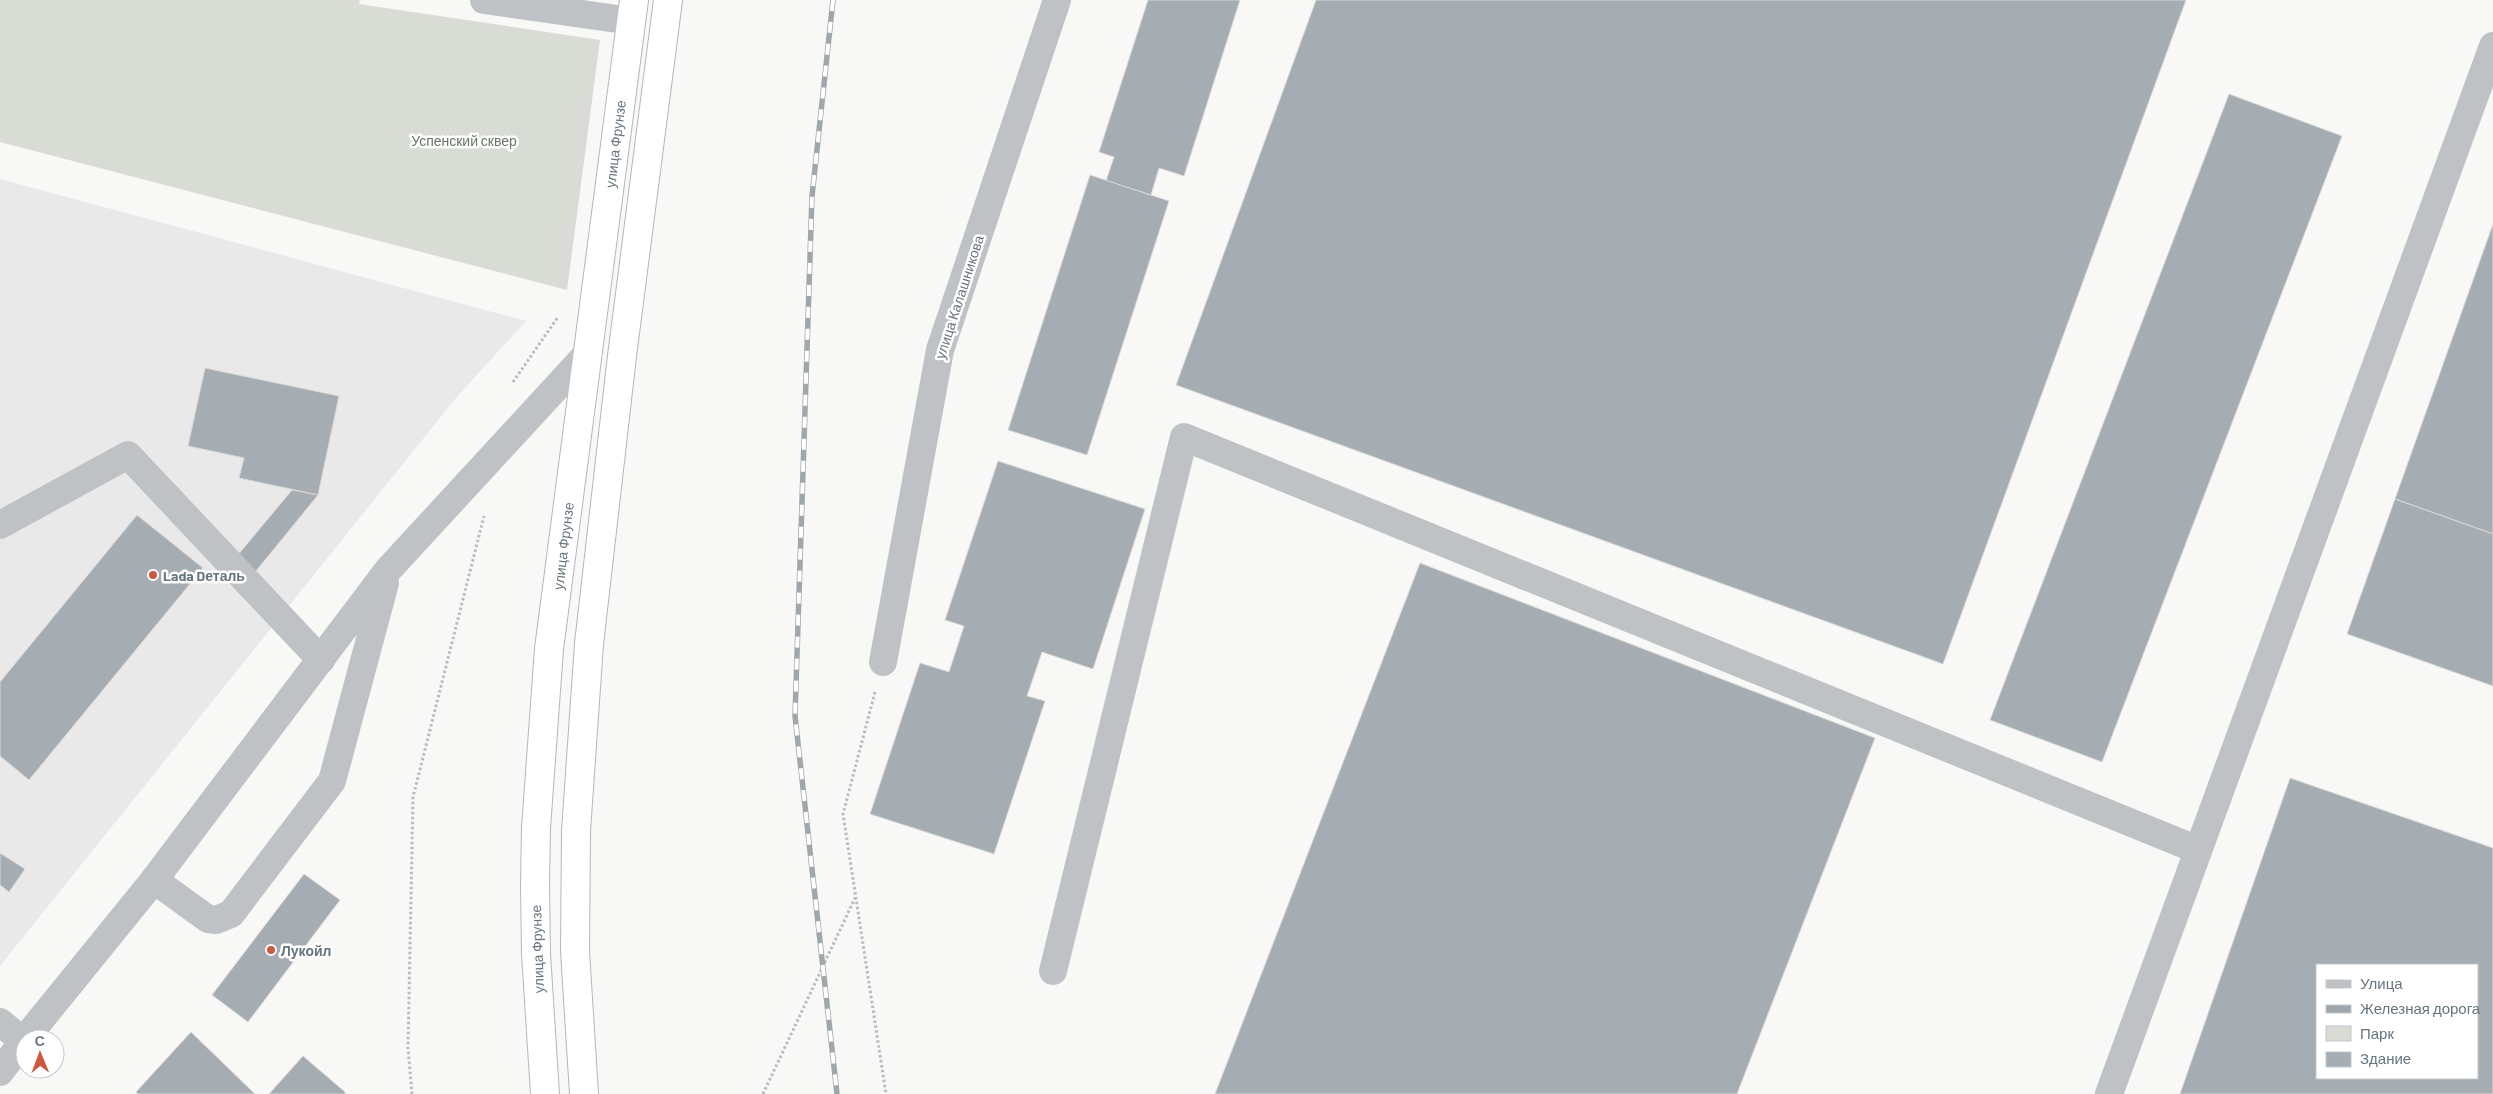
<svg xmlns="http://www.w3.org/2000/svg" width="2493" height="1094" viewBox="0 0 2493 1094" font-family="Barlow,sans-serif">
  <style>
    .built { fill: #e9e9e9 }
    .green { fill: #d8dcd5 }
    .building { fill: #a6adb2; stroke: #d9d9d8; fill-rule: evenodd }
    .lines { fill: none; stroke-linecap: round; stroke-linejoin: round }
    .highway-casing { stroke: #b4b7ba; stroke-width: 30 }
    .path { stroke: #b8bcbe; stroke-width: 3; stroke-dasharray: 2.5 2.5; stroke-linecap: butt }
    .minor { stroke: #bec2c5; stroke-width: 28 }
    .highway { stroke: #fff; stroke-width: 28 }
    .rail-casing { stroke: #a0a7ab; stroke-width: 5.5 }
    .rail { stroke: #fff; stroke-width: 4; stroke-dasharray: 11; stroke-linecap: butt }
    .poi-dot { fill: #cd5840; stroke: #fff; stroke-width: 2 }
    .labels { text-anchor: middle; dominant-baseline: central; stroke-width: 5; stroke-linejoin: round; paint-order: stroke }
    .park-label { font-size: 14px; fill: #687665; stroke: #fff }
    .street-label { font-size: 14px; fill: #66757d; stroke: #fff }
    .poi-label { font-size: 14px; font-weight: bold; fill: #66757d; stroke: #fff; text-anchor: start }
  </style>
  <rect width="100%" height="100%" fill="#f8f8f6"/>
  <path class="built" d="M0 179 526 321 455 399 0 966Z"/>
  <path class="green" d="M0 0H360L359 4 600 40 567 290 0 142Z"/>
  <g class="building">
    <path d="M1148 0H1240L1184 176 1159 168 1151 195 1106 181 1114 157 1099 152Z"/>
    <path d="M1316 0H2186L1943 664 1176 385Z"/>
    <path d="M2229 94 2342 136 2102 762 1990 720Z"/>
    <path d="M1090 175 1169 201 1087 455 1008 430Z"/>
    <path d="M2493 224V534L2395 499Z"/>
    <path d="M205 368 339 396 318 495 239 478 244 458 188 446Z"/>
    <path d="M998 461 1145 509 1093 669 1042 652 1027 696 1045 701 994 854 870 814 920 663 949 672 964 626 945 620Z"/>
    <path d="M292 490 318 495 256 571 237 556Z"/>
    <path d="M2395 499 2493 534V686L2347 634Z"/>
    <path d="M137 515 203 568 29 780 0 756V682Z"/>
    <path d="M1420 563 1875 738 1737 1094H1215Z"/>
    <path d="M2290 778 2493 848V1094H2180ZM2317 965H2477V1078H2317Z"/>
    <path d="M0 853 25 869 9 892 0 885Z"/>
    <path d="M304 874 340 900 248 1022 212 995Z"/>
    <path d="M191 1032 255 1094H138L136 1092Z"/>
    <path d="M303 1056 345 1092V1094H269Z"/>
  </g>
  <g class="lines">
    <defs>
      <g id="highway">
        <path d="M545 1094 536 954 535 884 536 828 549 649 634 0"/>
        <path d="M584 1094 575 951 576 831 589 644 622 356 668 0"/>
      </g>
    </defs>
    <use href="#highway" class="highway-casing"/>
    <g class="path">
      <path d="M513 382 558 317"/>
      <path d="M875 692 843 814 886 1094"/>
      <path d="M412 1094 408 1048 413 797 484 516"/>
      <path d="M763 1094 855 898"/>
    </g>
    <g class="minor">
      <path d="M484 0 631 21"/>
      <path d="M0 525 128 455 321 660"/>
      <path d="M883 662 940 350 1057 0"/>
      <path d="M154 880 208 919 216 920 231 914 332 781 385 583"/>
      <path d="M1053 971 1184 437 2198 850"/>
      <path d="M0 1022 23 1041"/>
      <path d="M25 1039 154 880 388 570 588 353"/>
      <path d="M0 1072 25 1039"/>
      <path d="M2109 1094 2493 46"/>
    </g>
    <use href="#highway" class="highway"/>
    <defs>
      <path id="rail" d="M833 0 812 196 795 716 837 1094"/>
    </defs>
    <use href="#rail" class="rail-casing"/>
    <use href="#rail" class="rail"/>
  </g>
  <g class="poi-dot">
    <circle cx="153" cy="575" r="5"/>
    <circle cx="271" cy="950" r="5"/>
  </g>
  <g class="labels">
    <g class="park-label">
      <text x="464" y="140">Успенский сквер</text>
    </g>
    <g class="street-label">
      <text transform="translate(615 144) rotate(-83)">улица Фрунзе</text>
      <text transform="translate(959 297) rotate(-72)">улица Калашникова</text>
      <text transform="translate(563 546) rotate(-83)">улица Фрунзе</text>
      <text transform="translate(537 949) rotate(-92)">улица Фрунзе</text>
    </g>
    <g class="poi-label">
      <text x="163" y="575">Lada Dеталь</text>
      <text x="281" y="950">Лукойл</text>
    </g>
  </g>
  <rect x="2316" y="964" width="162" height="115" fill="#ffffff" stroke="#c2c8cb"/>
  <rect x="2326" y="980" width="25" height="8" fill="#bec2c5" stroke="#c2c8cb"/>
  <text x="2360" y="989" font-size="15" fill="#66757d">Улица</text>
  <rect x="2326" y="1005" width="25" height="8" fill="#a0a7ab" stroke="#c2c8cb"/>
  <text x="2360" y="1014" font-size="15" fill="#66757d">Железная дорога</text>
  <rect x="2326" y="1026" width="25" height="15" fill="#d8dcd5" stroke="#c2c8cb"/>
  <text x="2360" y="1039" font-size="15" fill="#66757d">Парк</text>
  <rect x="2326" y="1052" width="25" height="15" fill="#a6adb2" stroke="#c2c8cb"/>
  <text x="2360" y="1064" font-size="15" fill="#66757d">Здание</text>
  <g transform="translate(40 1054) rotate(359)"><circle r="24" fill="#ffffff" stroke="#c2c8cb"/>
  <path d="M0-4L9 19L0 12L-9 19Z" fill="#cd5840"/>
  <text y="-8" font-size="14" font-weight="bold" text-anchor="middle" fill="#66757d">С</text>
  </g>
</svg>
